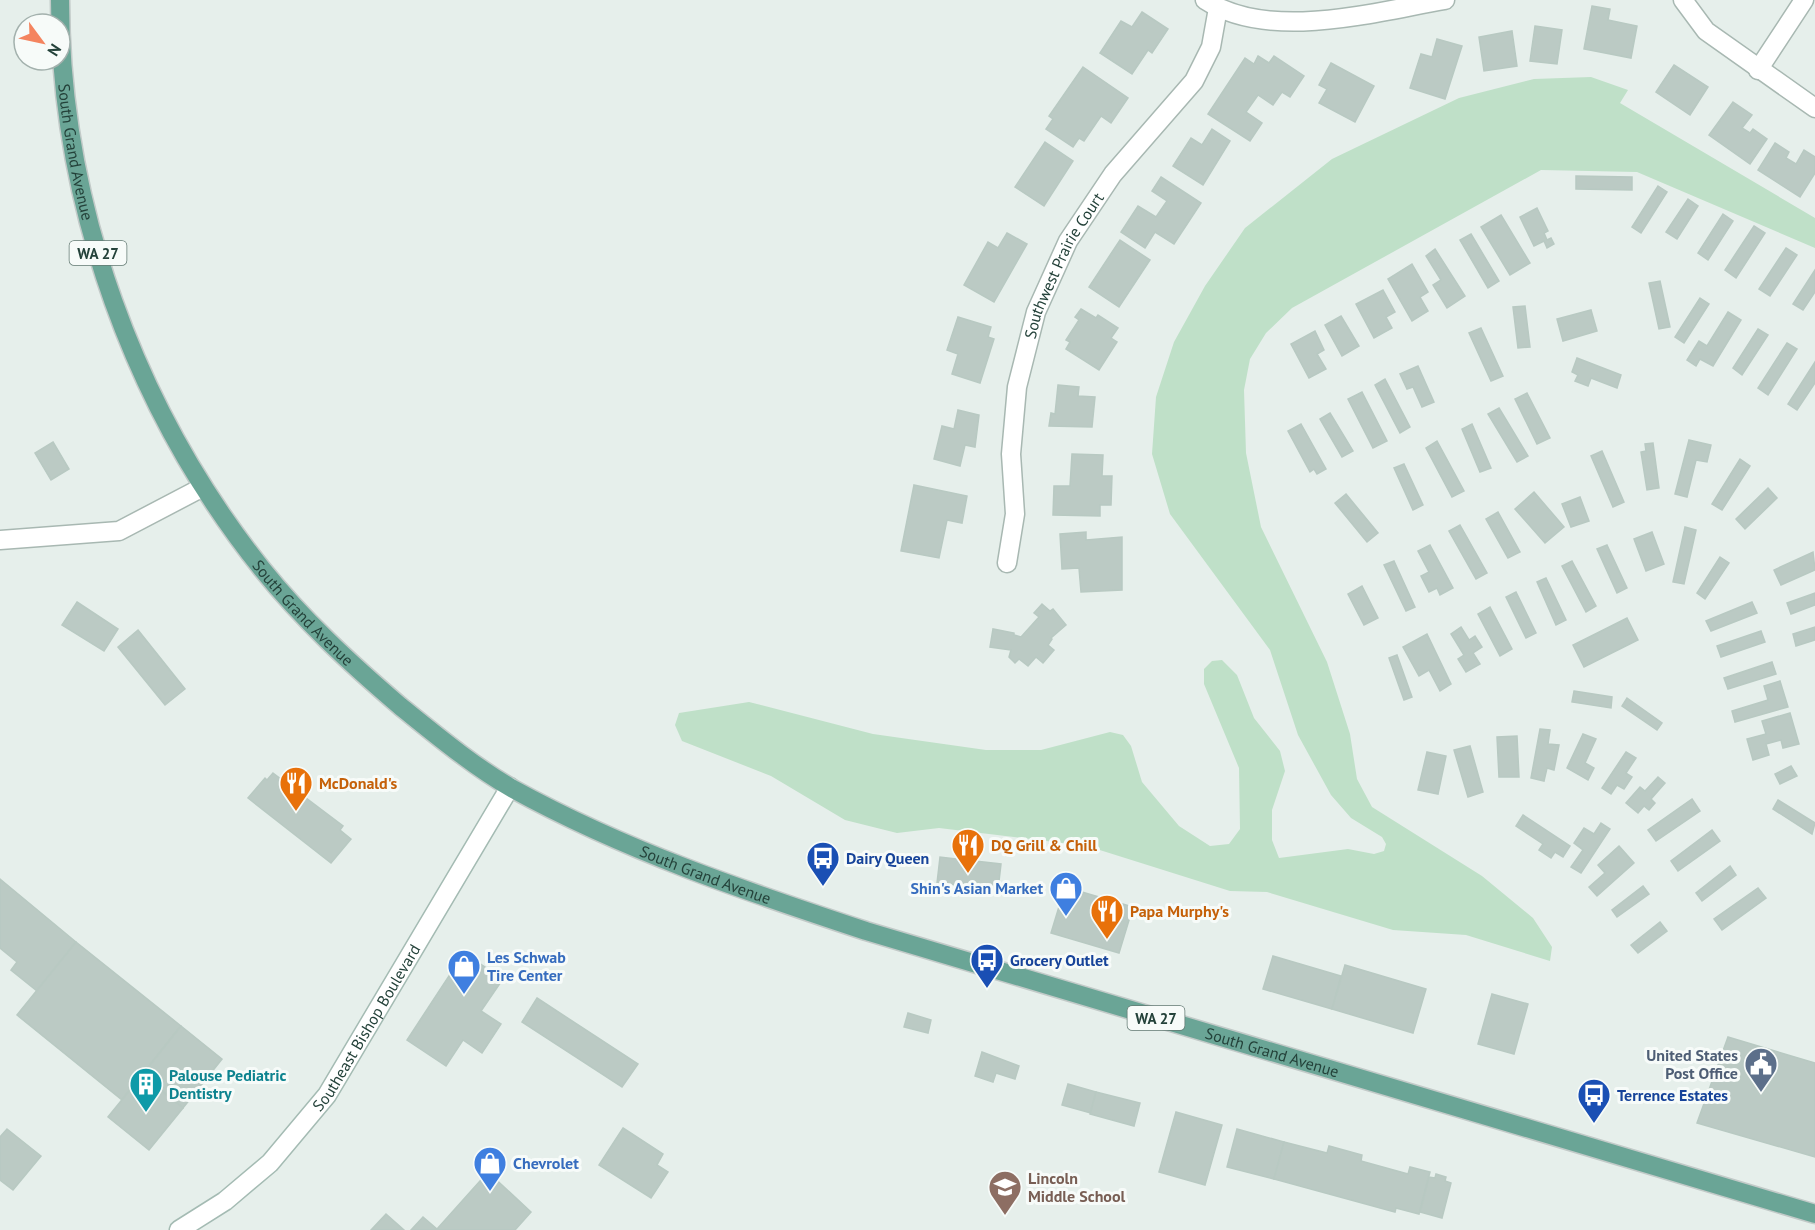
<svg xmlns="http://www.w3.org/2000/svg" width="1815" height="1230" viewBox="0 0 1815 1230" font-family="'PT Sans',sans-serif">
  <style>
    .green { fill: #bfe0c8 }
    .building { fill: #bbcac4; stroke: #b8c9c2; stroke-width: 1.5 }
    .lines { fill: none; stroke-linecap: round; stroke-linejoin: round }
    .street-casing { stroke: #a8b8b2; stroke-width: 21 }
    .secondary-casing { stroke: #a4bbb3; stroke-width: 21 }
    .primary-casing { stroke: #c2cac8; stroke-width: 21 }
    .street { stroke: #fff; stroke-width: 18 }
    .secondary { stroke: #fff; stroke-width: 18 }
    .primary { stroke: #6aa596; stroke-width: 18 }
    .labels { text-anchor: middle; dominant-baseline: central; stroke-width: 6; stroke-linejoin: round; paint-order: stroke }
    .shield { fill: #f7fbf9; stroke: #637a73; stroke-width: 1.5 }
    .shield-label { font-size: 15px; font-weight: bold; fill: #24423a }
    .street-label { font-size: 16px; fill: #24423a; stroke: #f7fbf9 }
    .food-label { font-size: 16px; font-weight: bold; fill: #c56008; stroke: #f7fbf9; text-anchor: start }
    .transit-label { font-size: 16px; font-weight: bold; fill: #164399; stroke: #f7fbf9; text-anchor: start }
    .shop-label { font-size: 16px; font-weight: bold; fill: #366cbe; stroke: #f7fbf9; text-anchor: start }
    .service-label { font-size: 16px; font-weight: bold; fill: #4e5e75; stroke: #f7fbf9; text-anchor: end }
    .culture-label { font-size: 16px; font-weight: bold; fill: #0d838f; stroke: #f7fbf9; text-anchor: start }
    .education-label { font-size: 16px; font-weight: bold; fill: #785e54; stroke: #f7fbf9; text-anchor: start }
  </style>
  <rect width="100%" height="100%" fill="#e6efeb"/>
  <path class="green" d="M1591 77 1628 90 1620 103 1815 218V248L1637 172 1541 170 1292 308 1266 333 1250 359 1244 390 1246 453 1261 527 1327 662 1350 734 1357 779 1372 807 1482 876 1533 918 1552 947 1550 961 1466 935 1393 930 1267 892 1230 891 1087 846 939 828 897 833 845 820 771 776 682 741 675 725 679 713 749 702 873 734 986 750H1041L1110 732 1123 735 1131 746 1142 782 1179 826 1210 846 1229 844 1240 829 1239 768 1204 684V669L1212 661 1222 660 1237 675 1254 718 1280 751 1285 771 1272 810V840L1279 858 1348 849 1374 854 1384 851 1386 844 1382 837 1351 818 1331 795 1298 735 1270 650 1170 514 1152 454 1156 397 1174 342 1205 286 1245 228 1332 159 1459 98 1534 79Z"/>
  <g class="building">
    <path d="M1592 6 1610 9 1608 20 1637 26 1631 58 1584 49Z"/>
    <path d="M1142 12 1168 29 1152 53 1148 50 1132 74 1100 53 1121 21 1132 27Z"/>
    <path d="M1535 26 1562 30 1557 64 1530 61Z"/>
    <path d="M1512 31 1517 66 1484 71 1479 37Z"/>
    <path d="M1437 39 1462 46 1445 99 1410 88 1421 54 1432 57Z"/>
    <path d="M1258 56 1269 63 1274 56 1304 76 1290 97 1282 92 1273 105 1258 95 1246 112 1262 123 1250 141 1208 114 1245 58 1254 64Z"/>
    <path d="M1331 63 1374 86 1355 122 1319 103 1327 89 1319 85Z"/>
    <path d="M1674 65 1708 87 1690 115 1656 92Z"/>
    <path d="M1083 67 1128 98 1111 123 1101 116 1084 141 1079 138 1073 147 1046 129 1053 119 1049 116Z"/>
    <path d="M1733 102 1752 115 1742 128 1750 133 1753 129 1767 139 1750 164 1709 135Z"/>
    <path d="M1212 129 1230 141 1203 185 1173 166 1191 138 1202 145Z"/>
    <path d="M1045 142 1073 161 1044 206 1015 187Z"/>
    <path d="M1775 143 1789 152 1786 158 1796 164 1804 150 1815 157V173L1800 197 1758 170Z"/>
    <path d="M1576 176 1632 177V190L1576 189Z"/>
    <path d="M1161 177 1201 203 1174 244 1155 232 1145 248 1121 232 1138 206 1156 217 1167 201 1152 191Z"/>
    <path d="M1658 186 1667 192 1641 233 1632 227Z"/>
    <path d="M1688 199 1698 206 1677 239 1666 232Z"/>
    <path d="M1537 208 1548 231 1544 233 1547 240 1551 238 1554 244 1547 248 1544 241 1534 246 1520 217Z"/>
    <path d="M1723 214 1733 221 1708 260 1698 253Z"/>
    <path d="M1501 215 1530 263 1510 275 1481 227Z"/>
    <path d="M1754 226 1765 233 1736 278 1725 270Z"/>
    <path d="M1007 233 1027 244 994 302 964 285 988 242 998 248Z"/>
    <path d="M1471 234 1499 281 1488 288 1460 240Z"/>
    <path d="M1120 240 1150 260 1119 307 1089 287Z"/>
    <path d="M1786 248 1797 255 1770 296 1759 289Z"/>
    <path d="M1435 249 1465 296 1447 308 1433 285 1441 280 1426 256Z"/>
    <path d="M1412 264 1428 292 1420 297 1428 311 1412 321 1388 279Z"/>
    <path d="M1815 270V292L1803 310 1793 304Z"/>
    <path d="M1660 281 1670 327 1659 329 1649 283Z"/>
    <path d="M1383 290 1395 312 1386 317 1392 328 1374 338 1356 304Z"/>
    <path d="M1700 298 1709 304 1684 343 1675 337Z"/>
    <path d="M1525 306 1530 347 1518 348 1513 307Z"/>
    <path d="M1081 309 1096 318 1098 315 1118 328 1111 338 1117 342 1099 370 1066 349 1070 342 1066 340 1079 320 1075 317Z"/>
    <path d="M1591 310 1597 331 1563 341 1557 319Z"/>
    <path d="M1728 312 1741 320 1713 366 1700 359 1696 366 1687 360 1699 341 1707 346Z"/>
    <path d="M1341 316 1359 346 1342 356 1325 325Z"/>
    <path d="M958 317 991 327 988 337 994 339 980 383 952 374 958 354 947 350Z"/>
    <path d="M1481 328 1503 376 1491 381 1469 333Z"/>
    <path d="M1758 329 1768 335 1742 375 1733 368Z"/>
    <path d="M1315 331 1324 350 1317 354 1326 369 1309 378 1291 344Z"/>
    <path d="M1787 343 1797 349 1768 395 1758 388Z"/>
    <path d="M1577 358 1621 375 1617 388 1591 378 1588 386 1575 381 1578 375 1572 372Z"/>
    <path d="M1815 362V383L1797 410 1788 404Z"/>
    <path d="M1418 366 1434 402 1422 407 1413 387 1407 389 1400 374Z"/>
    <path d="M1385 379 1410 427 1400 433 1375 385Z"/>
    <path d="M1058 385 1079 387 1078 396 1095 397 1092 427 1049 426 1051 413 1055 414Z"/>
    <path d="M1362 392 1387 441 1373 448 1348 399Z"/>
    <path d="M1527 393 1550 438 1537 444 1515 399Z"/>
    <path d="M1499 408 1528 456 1517 462 1488 414Z"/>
    <path d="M958 410 979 415 975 447 965 445 960 466 934 459 942 426 954 429Z"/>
    <path d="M1330 413 1353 451 1342 457 1320 419Z"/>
    <path d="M1301 424 1326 469 1317 474 1314 469 1310 472 1288 431Z"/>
    <path d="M1472 424 1491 468 1480 472 1462 429Z"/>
    <path d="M1689 440 1711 445 1707 462 1696 460 1687 497 1675 494Z"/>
    <path d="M1437 441 1464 491 1452 497 1426 448Z"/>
    <path d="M53 442 69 469 51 480 35 453Z"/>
    <path d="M1653 443 1659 488 1647 490 1641 452 1646 451 1645 444Z"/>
    <path d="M1602 451 1624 502 1613 507 1591 456Z"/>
    <path d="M1072 454 1103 455 1102 476H1112L1111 505H1100V516L1053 515 1054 486H1070Z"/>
    <path d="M1740 459 1750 466 1722 510 1712 504Z"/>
    <path d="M1404 464 1423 505 1413 510 1394 468Z"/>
    <path d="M914 485 967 496 962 523 947 520 939 558 901 551Z"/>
    <path d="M1768 488 1777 498 1745 529 1736 519Z"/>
    <path d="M1534 492 1564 527 1545 543 1515 509Z"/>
    <path d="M1346 494 1378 533 1367 542 1335 503Z"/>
    <path d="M1580 497 1589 521 1571 527 1562 504Z"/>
    <path d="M1498 512 1520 552 1508 558 1486 519Z"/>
    <path d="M1460 525 1487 573 1476 579 1449 531Z"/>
    <path d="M1685 527 1696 530 1684 584 1673 582Z"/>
    <path d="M1086 532V540L1122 537V590L1081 592 1079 568 1062 569 1060 534Z"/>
    <path d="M1652 532 1664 564 1646 571 1634 539Z"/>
    <path d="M1430 545 1453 588 1440 595 1437 588 1429 592 1421 576 1429 572 1418 551Z"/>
    <path d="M1607 545 1627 588 1617 593 1597 549Z"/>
    <path d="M1813 552 1815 570 1781 585 1774 570Z"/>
    <path d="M1720 557 1729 563 1705 599 1697 593Z"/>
    <path d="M1394 561 1415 607 1406 611 1384 565Z"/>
    <path d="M1572 561 1596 606 1586 612 1562 566Z"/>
    <path d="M1546 578 1566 620 1556 625 1537 582Z"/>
    <path d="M1362 586 1378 618 1364 625 1348 594Z"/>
    <path d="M1516 592 1536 633 1526 638 1506 597Z"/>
    <path d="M1815 593V605L1791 614 1787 603Z"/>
    <path d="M77 602 118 629 104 651 62 625Z"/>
    <path d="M1752 602 1757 613 1711 631 1706 621Z"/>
    <path d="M1042 604 1050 611 1053 609 1066 625 1051 638 1052 639 1048 645 1054 650 1043 663 1036 657 1028 666 1019 659 1015 663 1009 657 1011 650 990 647 993 629 1014 633V635L1021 637 1039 617 1034 613Z"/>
    <path d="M1490 607 1512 649 1500 656 1478 614Z"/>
    <path d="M1627 618 1638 640 1584 667 1573 645Z"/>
    <path d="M1461 627 1469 640 1475 636 1482 647 1473 653 1480 664 1466 672 1458 659 1464 655 1451 634Z"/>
    <path d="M1815 627V640L1796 646 1793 634Z"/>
    <path d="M138 630 185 689 165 705 118 647Z"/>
    <path d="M1761 631 1765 642 1721 657 1717 646Z"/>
    <path d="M1427 634 1451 684 1440 691 1429 670 1419 676 1403 647Z"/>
    <path d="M1397 655 1412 697 1404 700 1389 658Z"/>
    <path d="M1772 662 1776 674 1728 689 1724 678Z"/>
    <path d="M1780 681 1788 707 1735 722 1732 711 1768 700 1764 686Z"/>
    <path d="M1574 691 1612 697 1611 708 1572 702Z"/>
    <path d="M1627 698 1662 723 1657 730 1622 706Z"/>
    <path d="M1790 713 1799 744 1783 748 1781 740 1766 744 1769 755 1753 760 1747 739 1766 734 1762 721Z"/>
    <path d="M1540 729 1550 730 1548 744 1559 745 1554 770 1547 768 1544 781 1531 778Z"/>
    <path d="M1583 734 1596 739 1585 763 1594 768 1588 780 1567 768Z"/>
    <path d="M1517 736 1519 777H1499L1497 737Z"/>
    <path d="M1470 746 1483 792 1468 797 1454 750Z"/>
    <path d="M1427 752 1446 756 1438 794 1418 790Z"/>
    <path d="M1626 752 1636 758 1626 773 1632 777 1624 789 1617 785 1611 794 1602 788Z"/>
    <path d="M1791 766 1797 776 1780 784 1775 774Z"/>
    <path d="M273 773 343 826 340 830 351 839 331 863 248 798 265 778 267 780Z"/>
    <path d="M1658 777 1665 783 1651 799 1655 803 1649 810 1644 806 1638 813 1626 803 1640 787 1645 791Z"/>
    <path d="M1692 799 1700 811 1656 841 1648 830Z"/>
    <path d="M1778 800 1815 823 1812 834 1773 809Z"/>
    <path d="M1523 815 1570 846 1563 857 1555 852 1551 858 1539 850 1543 844 1516 826Z"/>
    <path d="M1601 823 1610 829 1581 873 1571 867 1583 850 1574 843 1584 828 1594 834Z"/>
    <path d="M1712 830 1720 841 1678 871 1671 861Z"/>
    <path d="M1619 846 1634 863 1597 896 1589 887 1605 873 1598 865Z"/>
    <path d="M966 853 976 854 975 861 1001 864 998 890 937 883 940 857 965 860Z"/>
    <path d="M1730 866 1736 875 1702 901 1696 893Z"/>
    <path d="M0 879 76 942 37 991 11 970 17 962 0 948Z"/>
    <path d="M1643 886 1649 894 1617 917 1612 910Z"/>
    <path d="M1065 887 1133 907 1119 953 1051 933Z"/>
    <path d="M1758 888 1766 898 1722 930 1714 919Z"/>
    <path d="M1660 922 1667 931 1638 953 1631 945Z"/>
    <path d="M76 942 181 1026 122 1100 17 1015Z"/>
    <path d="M464 953 503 979 481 1011 501 1024 482 1053 463 1040 446 1066 407 1040Z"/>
    <path d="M1273 956 1341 976 1332 1009 1263 989Z"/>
    <path d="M1345 965 1426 989 1413 1033 1332 1009Z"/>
    <path d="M1492 994 1528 1004 1514 1054 1478 1044Z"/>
    <path d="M537 998 638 1064 622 1087 522 1022Z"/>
    <path d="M908 1013 931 1020 928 1033 904 1027Z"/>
    <path d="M181 1026 222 1059 183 1108 142 1075Z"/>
    <path d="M1728 1037 1815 1063V1157L1697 1123Z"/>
    <path d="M982 1052 1019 1066 1015 1079 996 1073 993 1082 975 1076Z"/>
    <path d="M142 1075 183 1108 149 1150 108 1117Z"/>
    <path d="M1068 1084 1096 1092 1091 1113 1062 1105Z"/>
    <path d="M1096 1092 1140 1103 1134 1126 1090 1114Z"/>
    <path d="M1176 1112 1222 1125 1205 1185 1159 1172Z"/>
    <path d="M623 1128 663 1154 657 1165 668 1172 651 1198 599 1165Z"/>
    <path d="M7 1129 41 1156 13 1190 0 1180V1137Z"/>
    <path d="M1237 1129 1284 1142 1274 1179 1227 1167Z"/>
    <path d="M1284 1142 1327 1153 1329 1146 1362 1155 1361 1161 1408 1174 1410 1167 1430 1172 1419 1214 1396 1208 1395 1212 1274 1179Z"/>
    <path d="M488 1172 531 1212 515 1230H411L423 1217 437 1229Z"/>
    <path d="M1436 1174 1446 1177 1445 1181 1451 1183 1442 1218 1420 1212 1429 1177 1435 1178Z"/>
    <path d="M386 1214 404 1230H371Z"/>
  </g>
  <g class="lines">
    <defs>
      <g id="street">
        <path d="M1205 0C1270 42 1374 12 1445 0"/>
        <path d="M1683 0 1706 31 1815 108"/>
        <path d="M1758 70 1804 0"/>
        <path d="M0 540 119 531 203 487"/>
        <path id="s1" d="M1007 563 1015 514 1011 454 1017 387 1036 312 1068 241 1113 174 1194 81 1211 47 1218 8"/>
      </g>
      <g id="secondary">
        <path id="s2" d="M179 1230 225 1201 270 1163 327 1095 510 787"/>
      </g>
      <g id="primary">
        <path id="s3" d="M60 0C60 204 135 410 262 569 303 620 351 664 400 706 436 735 473 766 513 789 626 851 745 891 866 931L1815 1214"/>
      </g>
    </defs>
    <use href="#street" class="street-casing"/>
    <use href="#secondary" class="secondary-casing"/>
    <use href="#primary" class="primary-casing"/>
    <use href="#street" class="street"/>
    <use href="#secondary" class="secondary"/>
    <use href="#primary" class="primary"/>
  </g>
  <defs>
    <symbol id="restaurant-pin" viewBox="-11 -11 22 30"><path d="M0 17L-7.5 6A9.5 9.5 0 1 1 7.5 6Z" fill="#e8710a" stroke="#f7fbf9"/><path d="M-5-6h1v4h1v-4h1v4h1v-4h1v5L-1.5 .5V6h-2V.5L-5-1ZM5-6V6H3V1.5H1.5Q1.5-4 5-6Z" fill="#fff"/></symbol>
    <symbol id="bus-pin" viewBox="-11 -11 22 30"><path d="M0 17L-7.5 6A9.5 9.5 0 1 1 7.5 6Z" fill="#1a4fb4" stroke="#f7fbf9"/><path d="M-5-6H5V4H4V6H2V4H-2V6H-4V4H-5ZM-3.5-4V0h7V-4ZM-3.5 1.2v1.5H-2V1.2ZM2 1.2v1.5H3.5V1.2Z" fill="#fff"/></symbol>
    <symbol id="shop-pin" viewBox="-11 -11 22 30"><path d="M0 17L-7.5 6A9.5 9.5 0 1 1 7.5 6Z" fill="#3f7fe0" stroke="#f7fbf9"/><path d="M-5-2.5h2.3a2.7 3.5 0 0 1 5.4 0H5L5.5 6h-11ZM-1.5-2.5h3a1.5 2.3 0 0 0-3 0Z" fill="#fff"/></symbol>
    <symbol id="civic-pin" viewBox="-11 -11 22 30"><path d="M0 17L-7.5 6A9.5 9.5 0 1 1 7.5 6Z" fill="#5c6f8a" stroke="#f7fbf9"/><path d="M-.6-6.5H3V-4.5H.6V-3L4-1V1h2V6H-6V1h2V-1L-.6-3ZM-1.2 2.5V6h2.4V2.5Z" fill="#fff"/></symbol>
    <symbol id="building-pin" viewBox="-11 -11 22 30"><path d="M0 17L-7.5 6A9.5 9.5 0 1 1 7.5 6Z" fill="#0f9aa8" stroke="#f7fbf9"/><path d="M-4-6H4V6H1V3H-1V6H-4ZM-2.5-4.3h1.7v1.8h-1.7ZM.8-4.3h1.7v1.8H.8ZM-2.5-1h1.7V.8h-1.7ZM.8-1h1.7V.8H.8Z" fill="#fff"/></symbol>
    <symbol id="school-pin" viewBox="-11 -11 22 30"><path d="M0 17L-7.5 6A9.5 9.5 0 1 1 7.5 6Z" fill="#8d6e63" stroke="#f7fbf9"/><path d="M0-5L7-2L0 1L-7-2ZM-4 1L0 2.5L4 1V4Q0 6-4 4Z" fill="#fff"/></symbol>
  </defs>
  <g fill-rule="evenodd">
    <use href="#restaurant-pin" x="277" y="764" width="38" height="52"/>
    <use href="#restaurant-pin" x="949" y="826" width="38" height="52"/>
    <use href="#bus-pin" x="804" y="839" width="38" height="52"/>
    <use href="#shop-pin" x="1047" y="869" width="38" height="52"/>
    <use href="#restaurant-pin" x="1088" y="892" width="38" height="52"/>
    <use href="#bus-pin" x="968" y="941" width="38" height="52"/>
    <use href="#shop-pin" x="445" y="947" width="38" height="52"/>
    <use href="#civic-pin" x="1742" y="1045" width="38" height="52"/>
    <use href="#building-pin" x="127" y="1065" width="38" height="52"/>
    <use href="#bus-pin" x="1575" y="1076" width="38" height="52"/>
    <use href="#shop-pin" x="471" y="1144" width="38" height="52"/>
    <use href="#school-pin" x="986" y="1168" width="38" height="52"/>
  </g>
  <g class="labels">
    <g class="shield">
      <rect x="69.5" y="241" width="57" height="24" rx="4.5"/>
      <rect x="1127.5" y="1006" width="57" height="24" rx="4.5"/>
    </g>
    <g class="shield-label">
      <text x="98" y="253">WA 27</text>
      <text x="1156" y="1018">WA 27</text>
    </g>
    <g class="street-label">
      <text stroke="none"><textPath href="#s3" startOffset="153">South Grand Avenue</textPath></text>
      <text stroke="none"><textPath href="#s1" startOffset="308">Southwest Prairie Court</textPath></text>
      <text stroke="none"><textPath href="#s3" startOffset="675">South Grand Avenue</textPath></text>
      <text stroke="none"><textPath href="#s3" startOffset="1161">South Grand Avenue</textPath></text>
      <text stroke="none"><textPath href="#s2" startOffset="280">Southeast Bishop Boulevard</textPath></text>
      <text stroke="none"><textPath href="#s3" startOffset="1755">South Grand Avenue</textPath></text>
    </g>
    <g class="food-label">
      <text x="319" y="783">McDonald's</text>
      <text x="991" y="845">DQ Grill &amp; Chill</text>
      <text x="1130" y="911">Papa Murphy's</text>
    </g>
    <g class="transit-label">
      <text x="846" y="858">Dairy Queen</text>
      <text x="1010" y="960">Grocery Outlet</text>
      <text x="1617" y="1095">Terrence Estates</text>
    </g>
    <g class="shop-label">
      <text x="1043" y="888" text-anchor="end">Shin's Asian Market</text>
      <text x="487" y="957">Les Schwab<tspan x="487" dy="18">Tire Center</tspan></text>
      <text x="513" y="1163">Chevrolet</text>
    </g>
    <g class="service-label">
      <text x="1738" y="1055">United States<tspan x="1738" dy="18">Post Office</tspan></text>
    </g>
    <g class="culture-label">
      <text x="169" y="1075">Palouse Pediatric<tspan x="169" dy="18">Dentistry</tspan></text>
    </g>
    <g class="education-label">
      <text x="1028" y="1178">Lincoln<tspan x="1028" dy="18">Middle School</tspan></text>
    </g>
  </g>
  <g transform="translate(42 42) rotate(123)"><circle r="28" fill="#f7fbf9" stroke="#a3b1ad" stroke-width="1.5"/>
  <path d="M0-4.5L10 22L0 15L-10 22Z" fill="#f4845f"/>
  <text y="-9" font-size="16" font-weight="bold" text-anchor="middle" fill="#24423a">N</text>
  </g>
</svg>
